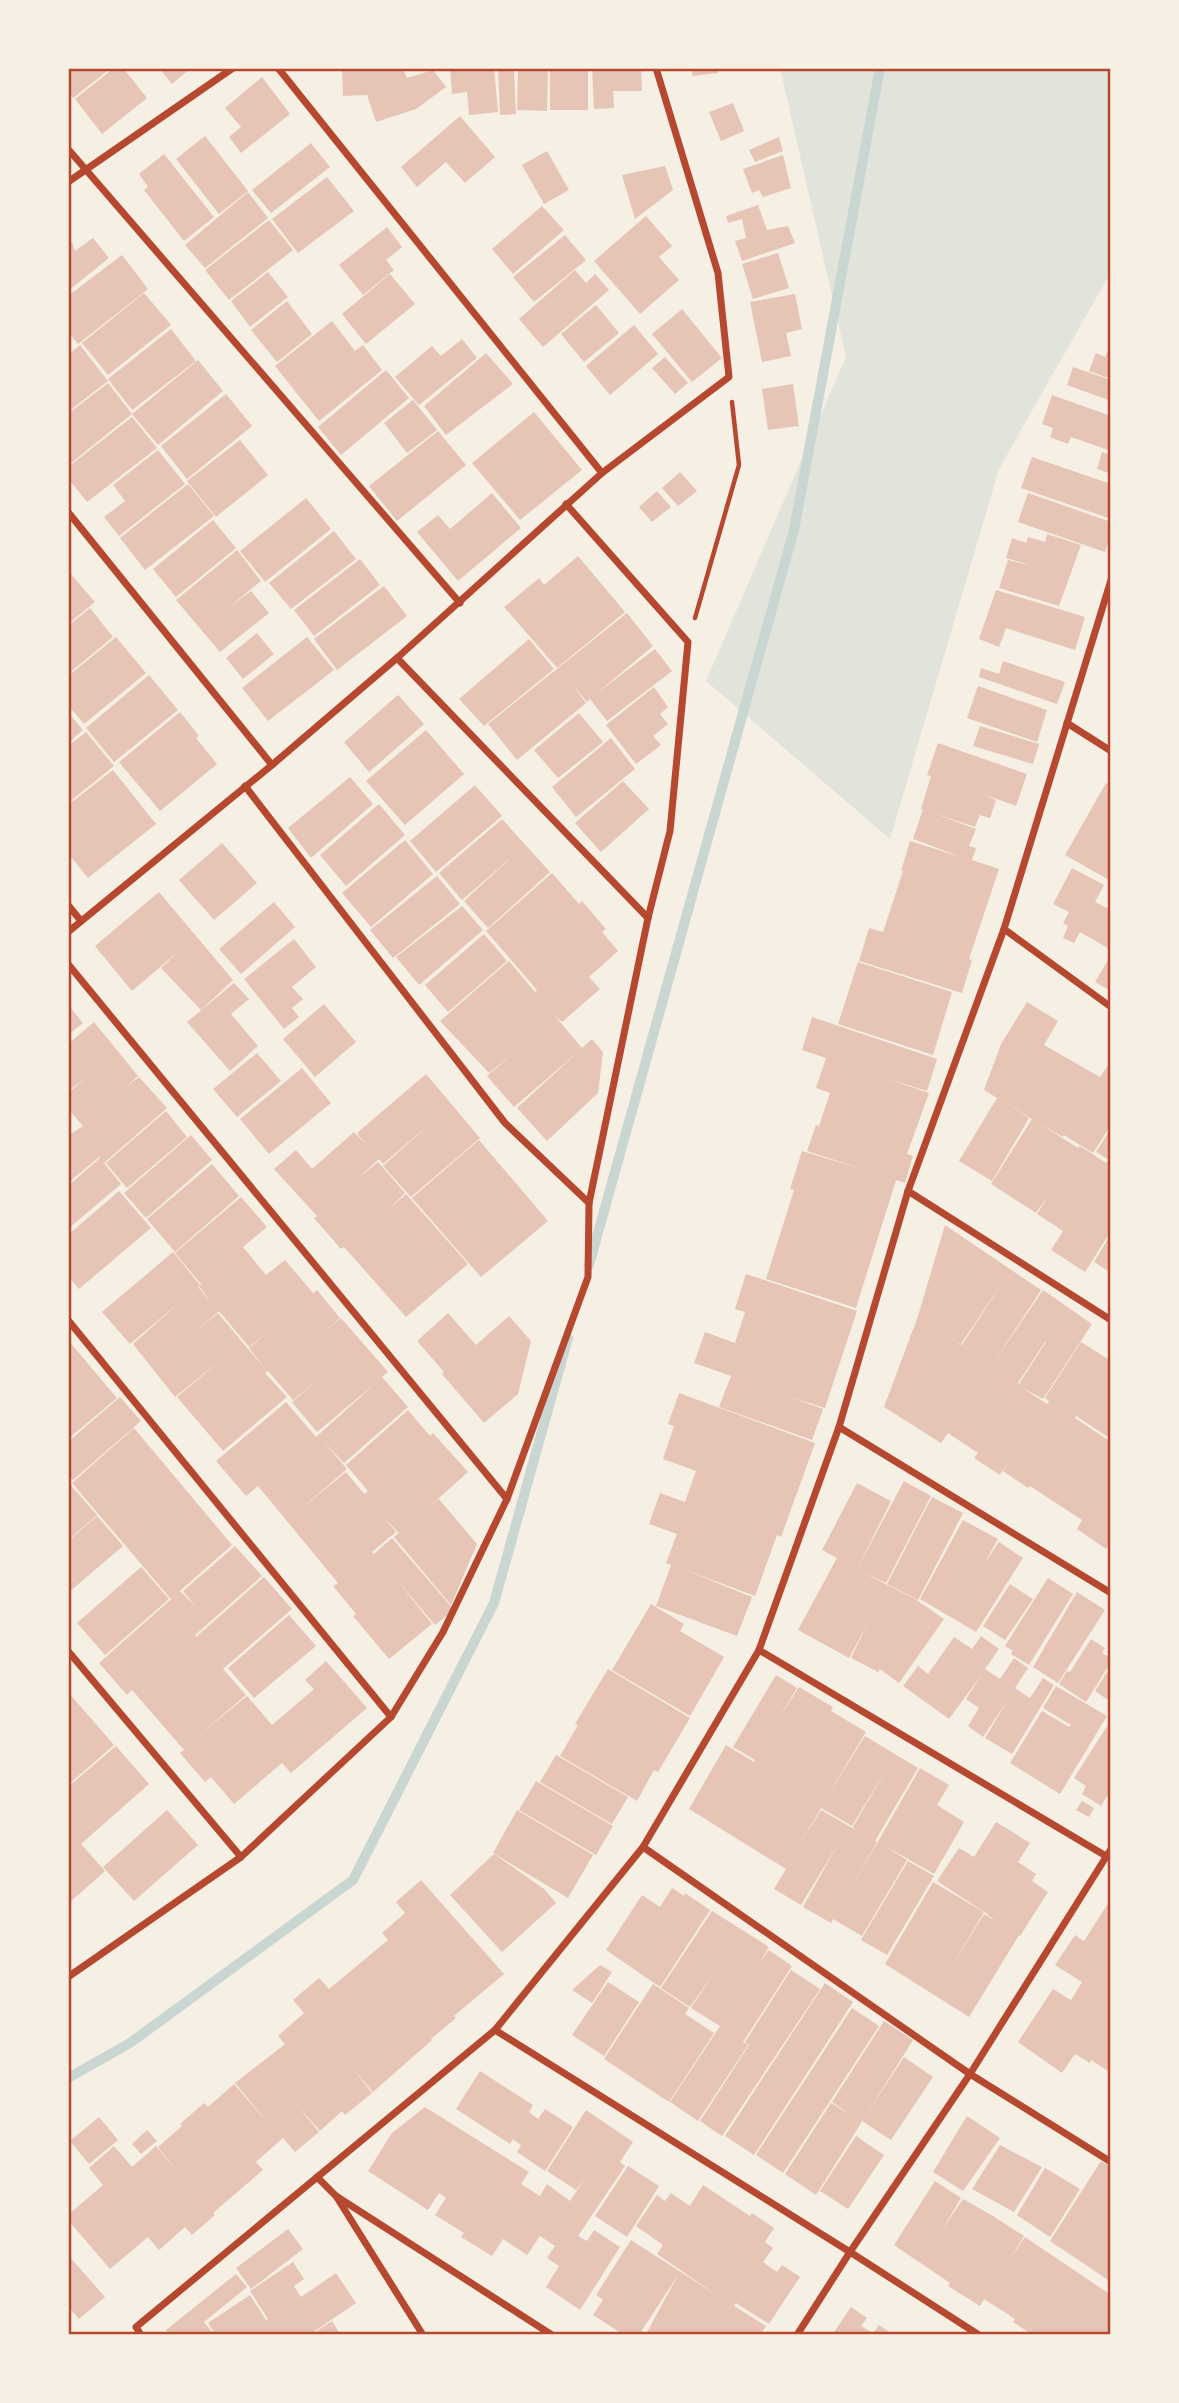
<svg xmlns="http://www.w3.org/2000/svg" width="1179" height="2403" viewBox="0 0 1179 2403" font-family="'Public Sans',sans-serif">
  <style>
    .green { fill: #e2e4dc }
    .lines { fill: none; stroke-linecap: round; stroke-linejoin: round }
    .stream { stroke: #c9d6d2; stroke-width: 10 }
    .building { fill: #e6c5b7; fill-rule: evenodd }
    .path { stroke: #b5482f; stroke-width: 4.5 }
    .minor { stroke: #b5482f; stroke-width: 7 }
    .neatline { fill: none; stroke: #b5482f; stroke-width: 2.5 }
  </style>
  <rect width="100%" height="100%" fill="#f6efe4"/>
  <path class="green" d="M780 68H1111V272L999 469 890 839 706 681 846 357Z"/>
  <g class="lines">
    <g class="stream">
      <path d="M589 1265 794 530 880 68"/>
      <path d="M68 2078 130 2043 353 1880 494 1603 568 1338"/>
    </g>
  </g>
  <g class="building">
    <path d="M68 68H111L73 98 68 92Z"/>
    <path d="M114 68H123L147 98 102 134 75 99Z"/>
    <path d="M159 68H191L172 84Z"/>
    <path d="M450 68H494L498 112 469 115 467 92 452 94Z"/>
    <path d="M498 68H514L516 114 500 115Z"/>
    <path d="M518 68H548L547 111 517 110Z"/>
    <rect x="550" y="68" width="38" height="42"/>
    <path d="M592 68H641L642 91H613L614 108 594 109Z"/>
    <path d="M692 68H718V73L692 76Z"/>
    <path d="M403 69 407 78 433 70 446 87 416 109 376 122 367 95 343 96 342 71Z"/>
    <path d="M262 77 290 114 241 153 229 137 241 127 225 108Z"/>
    <path d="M733 103 744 131 721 141 709 112Z"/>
    <path d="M460 116 495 157 465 183 446 162 417 187 401 167Z"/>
    <path d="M205 136 248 191 219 214 176 159Z"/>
    <path d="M779 137 783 151 755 162 749 150Z"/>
    <path d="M311 143 330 167 271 213 252 190Z"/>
    <path d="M547 151 569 190 544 204 522 165Z"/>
    <path d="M164 154 214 217 184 241 144 190 148 187 139 174Z"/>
    <path d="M783 155 791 188 763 197 759 190 752 193 743 169Z"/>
    <path d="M665 166 673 190 635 219 622 175Z"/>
    <path d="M327 177 354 211 298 253 272 219Z"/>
    <path d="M248 192 268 218 205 268 185 245Z"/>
    <path d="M758 205 767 230 788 226 795 243 742 261 735 241 746 238 742 219 728 223 726 216Z"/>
    <path d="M542 206 564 230 513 274 492 249Z"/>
    <path d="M646 216 672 246 659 257 679 280 640 314 594 261Z"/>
    <path d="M269 220 293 250 229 300 205 270Z"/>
    <path d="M387 227 402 247 386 260 394 270 363 295 339 265Z"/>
    <path d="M565 235 586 260 534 302 513 277Z"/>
    <path d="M93 238 109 258 68 291V246L72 242 75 251Z"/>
    <path d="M778 253 789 288 753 299 742 264Z"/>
    <path d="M122 255 148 289 78 344 68 332V296Z"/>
    <path d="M575 270 586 283 595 274 609 290 543 347 519 319Z"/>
    <path d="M268 272 288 297 250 327 231 301Z"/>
    <path d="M390 274 415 304 366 344 342 314Z"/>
    <path d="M144 293 171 325 108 375 82 343Z"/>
    <path d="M795 294 802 329 786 333 791 356 762 362 750 302Z"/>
    <path d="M287 301 312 334 277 362 251 330Z"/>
    <path d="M596 305 619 333 584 362 561 334Z"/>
    <path d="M682 309 722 358 692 382 652 334Z"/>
    <path d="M332 321 355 351 363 345 382 370 319 421 275 366Z"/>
    <path d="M634 325 658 354 610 395 586 366Z"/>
    <path d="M171 329 196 361 132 410 108 379Z"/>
    <path d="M462 339 477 358 419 405 395 377 432 346 441 356Z"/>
    <path d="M1111 343V379L1089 371 1096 353 1105 357Z"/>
    <path d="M80 345 108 381 68 412V355Z"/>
    <path d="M486 353 513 384 446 435 424 406Z"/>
    <path d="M665 357 688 383 675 394 652 368Z"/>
    <path d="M198 360 223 391 158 445 132 414 71 463 68 460V414L108 383 132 414Z"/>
    <path d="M1073 367 1111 380V401L1067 385Z"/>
    <path d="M386 370 409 398 341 455 318 427Z"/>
    <path d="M793 384 799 426 768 430 762 389Z"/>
    <path d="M226 394 252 426 187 479 161 446Z"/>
    <path d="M1052 395 1111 416V451L1071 437 1068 444 1050 437 1053 428 1042 424Z"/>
    <path d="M413 400 437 430 407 453 384 423Z"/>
    <path d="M534 412 582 470 520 520 472 463Z"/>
    <path d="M132 417 157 448 87 502 68 478V467Z"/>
    <path d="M438 431 466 465 397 521 369 486Z"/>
    <path d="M240 440 268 475 216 517 187 481Z"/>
    <path d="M158 450 185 484 119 536 104 517 125 501 113 485Z"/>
    <path d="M1102 452 1111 455V474L1097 469Z"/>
    <path d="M1032 457 1111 484V519L1021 488Z"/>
    <path d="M680 472 697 491 678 506 662 488Z"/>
    <path d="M188 484 214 516 145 570 120 538Z"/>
    <path d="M657 491 671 507 652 522 639 507Z"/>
    <path d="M492 493 521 528 458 581 417 532 438 515 450 529Z"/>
    <path d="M1028 493 1111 522V534L1105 552 1018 522Z"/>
    <path d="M306 498 331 529 265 582 240 551Z"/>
    <path d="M213 520 236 548 176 597 153 569Z"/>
    <path d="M334 531 356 559 291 609 269 583Z"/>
    <path d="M1047 534 1081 545 1059 606 999 588 1008 560 1033 566 1006 558 1012 538 1026 543 1028 537 1045 542Z"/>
    <path d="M237 550 261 581 227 609 251 591 269 613 220 652 176 600Z"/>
    <path d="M578 556 625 612 557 668 504 607 539 578 544 585Z"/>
    <path d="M360 559 380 585 314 636 294 610Z"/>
    <path d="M70 573 95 602 68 624V574Z"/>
    <path d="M384 586 407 616 337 670 314 639Z"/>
    <path d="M996 590 1085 617 1075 650 1006 628 999 647 979 639Z"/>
    <path d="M90 608 113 637 68 674V626Z"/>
    <path d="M627 613 653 646 596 694 655 649 672 671 607 721 590 699 587 702 573 685 586 703 517 760 488 724Z"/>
    <path d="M257 633 274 654 243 679 226 658Z"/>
    <path d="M116 637 146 673 84 724 68 705V676Z"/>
    <path d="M307 637 334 670 268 721 242 688Z"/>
    <path d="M529 639 554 669 484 726 459 699Z"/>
    <path d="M1003 661 1065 682 1057 704 979 677 981 668 999 674Z"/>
    <path d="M149 675 178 710 114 762 86 728Z"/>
    <path d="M978 686 1047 710 1037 742 967 718Z"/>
    <path d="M654 687 668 707 660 714 668 724 653 736 661 745 636 764 606 725Z"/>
    <path d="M398 695 424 724 369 772 344 742Z"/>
    <path d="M68 712 83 730 68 743Z"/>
    <path d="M180 712 199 736 196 738 217 764 160 811 119 762Z"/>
    <path d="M579 713 603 742 558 778 534 750Z"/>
    <path d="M980 726 1039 744 1033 764 973 746Z"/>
    <path d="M426 730 464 774 405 825 366 781Z"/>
    <path d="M86 732 114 766 68 803V746Z"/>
    <path d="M611 738 635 769 576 817 552 787Z"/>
    <path d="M938 743 1027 774 1016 806 983 794 996 800 990 818 980 815 975 827 933 813 976 829 969 846 976 848 972 860 999 869 969 959 972 960 962 993 859 961 869 928 883 932 903 871H901L910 841 964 858 913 839 923 809H921L931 776 927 775Z"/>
    <path d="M113 770 156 824 88 878 68 853V805Z"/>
    <path d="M350 777 373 804 311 858 288 828Z"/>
    <path d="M623 781 649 809 601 852 575 823Z"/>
    <path d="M1106 783 1111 785V877L1109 880 1065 855Z"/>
    <path d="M475 785 502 816 436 872 410 841Z"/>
    <path d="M379 804 405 835 346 886 320 855Z"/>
    <path d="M502 819 550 872 488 928 464 901 514 855 462 900 439 873Z"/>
    <path d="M405 840 433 874 371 927 342 893Z"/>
    <path d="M222 843 257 883 214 920 179 880Z"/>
    <path d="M1072 868 1104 885 1095 902 1107 908 1111 901V950L1080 932 1074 943 1063 938 1068 926 1063 923 1069 912 1053 904Z"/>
    <path d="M552 873 579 904 582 901 606 929 602 932 618 951 589 977 600 989 562 1022 555 1016 582 1048 592 1039 603 1052 598 1093 547 1141 517 1108 579 1051 514 1107 487 1076 515 1052 489 1073 440 1021 509 961 535 992 537 990 486 931Z"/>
    <path d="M437 876 460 904 393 958 370 930Z"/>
    <path d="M159 892 233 980 201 1010 161 968 180 950 132 991 95 946Z"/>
    <path d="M274 902 295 927 241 974 219 949Z"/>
    <path d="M462 906 483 930 419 985 396 957Z"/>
    <path d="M484 934 507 961 448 1012 425 985Z"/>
    <path d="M294 939 316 967 292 987 303 999 292 1008 299 1017 284 1029 244 979Z"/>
    <path d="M1111 955V991L1095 982Z"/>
    <path d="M858 962 952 992 933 1055 838 1024Z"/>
    <path d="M234 983 249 999 231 1014 258 1046 230 1071 187 1022Z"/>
    <path d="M1027 1002 1058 1021 1044 1045 1100 1077 1094 1086 1111 1061V1125L1093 1153 1064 1135 1063 1137 1040 1124 1078 1148 1080 1146 1106 1163 1107 1161 1111 1164V1231L1085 1272 1051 1250 1063 1231 1037 1214 1049 1195 1036 1213 991 1184 1032 1119 1008 1104 1029 1118 992 1181 959 1161 997 1098 984 1090 1001 1044Z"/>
    <path d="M324 1004 356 1042 315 1077 283 1039Z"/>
    <path d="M68 1005 83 1023 68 1035Z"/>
    <path d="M812 1017 937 1059 927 1091 885 1078 929 1093 907 1154 913 1156 905 1183 896 1180 856 1308 766 1279 794 1190 790 1189 802 1151 865 1170 807 1151 816 1125 819 1126 830 1093 816 1088 826 1058 802 1050Z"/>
    <path d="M94 1022 138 1076 126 1087 139 1077 167 1108 104 1163 121 1184 68 1229V1186L100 1158 99 1157 68 1183V1136L83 1126 68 1109V1093L86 1078 68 1091V1044Z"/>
    <path d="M257 1053 281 1081 237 1117 213 1089Z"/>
    <path d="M302 1068 331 1103 269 1154 240 1119Z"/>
    <path d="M426 1074 480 1138 411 1197 383 1166 432 1122 383 1164 379 1159 355 1181 378 1162 405 1193 388 1210 406 1194 468 1264 406 1317 344 1247 341 1249 314 1218 317 1216 274 1169 296 1150 312 1169 354 1132 365 1143 357 1133Z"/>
    <path d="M166 1111 187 1137 127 1188 106 1163Z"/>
    <path d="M1111 1128V1161L1096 1152Z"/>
    <path d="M191 1135 212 1160 146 1218 124 1193Z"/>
    <path d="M479 1140 548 1221 481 1277 412 1198Z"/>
    <path d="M212 1164 239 1196 175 1252 147 1219Z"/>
    <path d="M119 1191 151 1228 79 1289 68 1276V1235Z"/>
    <path d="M241 1197 267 1227 243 1247 266 1275 256 1283 285 1260 313 1293 317 1290 340 1318 321 1334 341 1318 388 1372 382 1377 408 1407 344 1463 323 1441 347 1469 301 1509 346 1472 364 1494 368 1491 346 1465 408 1410 430 1436 433 1433 468 1472 430 1506 439 1499 477 1544 451 1605 394 1537 399 1533 382 1516 396 1532 372 1552 374 1554 392 1538 454 1610 435 1625 396 1579 432 1624 389 1659 353 1616 356 1614 333 1586 338 1583 258 1486 246 1496 216 1461 286 1402 316 1437 377 1382 317 1432 292 1402 319 1379 293 1400 268 1371 265 1373 287 1397 223 1451 177 1397 222 1359 175 1397 133 1344 180 1302 130 1344 102 1312 173 1252 200 1285 198 1287 211 1302 199 1286 228 1261 201 1284 175 1253ZM219 1311 249 1347 270 1330 249 1348 265 1369 218 1313 192 1335Z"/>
    <path d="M945 1225 1041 1290 992 1365 1043 1290 1092 1324 1043 1399 1021 1387 1047 1404 1049 1401 1045 1398 1081 1342 1111 1361V1439L1076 1416 1075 1418 1111 1442V1541L1106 1549 1077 1529 1082 1520 1030 1486 1028 1488 1003 1471 1016 1450 1000 1475 974 1458 978 1453 948 1433 941 1443 884 1407 918 1316ZM1005 1279 962 1345 928 1323 961 1344ZM1045 1342H1046L1019 1384 1018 1383Z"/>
    <path d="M1111 1234V1273L1094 1262Z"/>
    <path d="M746 1274 857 1311 825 1408 790 1397 823 1409 812 1440 719 1407 731 1376 694 1363 705 1332 735 1343 745 1312 735 1309Z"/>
    <path d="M448 1313 476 1345 509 1316 531 1341 518 1394 484 1423 442 1374 444 1372 417 1341Z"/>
    <path d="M68 1340 117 1398 68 1439Z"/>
    <path d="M679 1393 815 1443 781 1537 777 1535 755 1596 680 1568 752 1597 737 1636 656 1606 671 1565 666 1563 677 1534 649 1524 660 1493 685 1502 696 1471 663 1459 674 1426 668 1424Z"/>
    <path d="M120 1397 141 1421 73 1480 68 1475V1442Z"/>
    <path d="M134 1428 232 1545 180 1591 195 1606 183 1591 235 1546 262 1576 195 1635 196 1637 264 1577 292 1609 223 1669 246 1695 197 1737 247 1696 272 1725 314 1689 305 1680 326 1661 367 1708 291 1773 282 1763 234 1804 211 1777 205 1782 180 1753 184 1750 132 1690 127 1695 99 1663 177 1594 171 1599 72 1483Z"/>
    <path d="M904 1481 931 1496 886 1583 862 1572 915 1599 944 1619 899 1683 880 1669 878 1672 851 1658 868 1623 849 1658 798 1630 837 1558 822 1550 857 1483 891 1501 857 1569Z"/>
    <path d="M68 1482 97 1515 68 1540Z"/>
    <path d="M932 1497 963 1513 918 1600 887 1584Z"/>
    <path d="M97 1516 123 1546 68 1593V1541Z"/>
    <path d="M963 1520 998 1539 984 1564 999 1542 1023 1558 976 1632 920 1599Z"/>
    <path d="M141 1567 169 1599 105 1655 77 1623Z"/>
    <path d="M1048 1578 1073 1594 1029 1665 1011 1654 1013 1651 1005 1646Z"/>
    <path d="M1010 1584 1033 1599 1005 1640 983 1626Z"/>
    <path d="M1077 1592 1105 1610 1058 1683 1033 1667Z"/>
    <path d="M651 1604 684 1624 680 1631 724 1657 690 1716 612 1670Z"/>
    <path d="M289 1615 316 1646 254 1698 228 1668Z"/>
    <path d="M981 1636 999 1649 985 1669 1000 1679 1014 1658 1028 1668 1015 1688 1030 1698 1043 1678 1054 1685 1012 1754 985 1738 1009 1698 983 1737 968 1726 979 1708 966 1699 982 1674 949 1719 903 1686 918 1666 928 1674 954 1637 972 1649Z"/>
    <path d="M1091 1639 1105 1648 1102 1653 1111 1658V1662L1086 1702 1059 1684 1067 1671 1070 1672Z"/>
    <path d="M1111 1666V1702L1095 1691Z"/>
    <path d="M608 1669 690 1718 658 1772 654 1770 637 1801 560 1756 578 1725 575 1724Z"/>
    <path d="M776 1675 797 1688 777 1721 799 1687 833 1707 831 1711 866 1732 823 1803 865 1736 918 1768 875 1841 877 1842 848 1894 920 1768 949 1785 937 1805 964 1822 934 1874 882 1844 907 1860 862 1936 833 1919 831 1923 803 1907 838 1844 801 1905 774 1889 786 1869 689 1809 726 1745 754 1762 755 1760 733 1747ZM888 1766 853 1827 856 1830 821 1810 798 1847 821 1808 852 1826Z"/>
    <path d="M1056 1686 1107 1716 1060 1794 1010 1763 1042 1711 1069 1727 1071 1725 1043 1708Z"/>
    <path d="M68 1692 114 1745 68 1785Z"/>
    <path d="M1111 1720V1790L1101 1806 1082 1794 1086 1786 1074 1778Z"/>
    <path d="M116 1746 149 1784 81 1844 105 1871 68 1904V1787Z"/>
    <path d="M556 1755 628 1797 612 1824 540 1782Z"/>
    <path d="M536 1781 613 1826 596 1855 519 1810Z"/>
    <path d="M1082 1801 1094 1808 1089 1817 1076 1810Z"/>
    <path d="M167 1810 198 1845 134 1901 103 1867Z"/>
    <path d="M517 1810 593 1855 568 1898 493 1853Z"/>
    <path d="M996 1822 1030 1843 1018 1862 1036 1874 1032 1881 1048 1892 1020 1936 1019 1935 969 2017 885 1964 933 1882 984 1912 949 1971 984 1914 995 1921 986 1913 937 1881 959 1848 974 1857Z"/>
    <path d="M494 1854 544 1889 556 1903 502 1952 450 1895Z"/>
    <path d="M908 1861 934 1876 887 1955 861 1940Z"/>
    <path d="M421 1880 504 1974 454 2016 456 2018 431 2039 432 2040 373 2092 353 2069 372 2093 345 2115 342 2111 320 2131 295 2103 319 2132 295 2152 283 2138 256 2162 263 2170 213 2213 215 2215 192 2235 185 2227 159 2250 148 2237 110 2269 68 2220V2215L103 2185 89 2168 114 2146 132 2167 156 2146 179 2174 158 2147 182 2126 180 2124 204 2103 208 2107 234 2084 273 2129 235 2083 285 2044 278 2036 304 2013 293 2000 319 1978 329 1989 388 1940 382 1933 405 1913 396 1902Z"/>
    <path d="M672 1888 684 1896 685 1893 710 1910 660 1987 606 1950 642 1895 660 1907Z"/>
    <path d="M1109 1902 1111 1903V2073L1091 2060 1090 2063 1075 2054 1062 2073 1018 2042 1053 1989 1071 2000 1082 1982 1055 1965 1075 1935 1084 1941Z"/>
    <path d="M712 1911 769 1947 760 1962 769 1950 792 1966 743 2042 748 2045 698 2121 670 2102 720 2026 691 2008 714 1973 690 2007 661 1988Z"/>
    <path d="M600 1965 612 1972 592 2003 572 1990Z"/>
    <path d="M791 1970 820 1989 722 2136 700 2121 749 2045 745 2042Z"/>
    <path d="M608 1982 639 2002 604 2056 572 2035Z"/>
    <path d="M825 1983 853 2002 754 2155 725 2136Z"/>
    <path d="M653 1984 689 2008 685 2014 714 2033 669 2102 604 2059Z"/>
    <path d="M852 2008 879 2026 783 2173 756 2155Z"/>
    <path d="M884 2021 913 2040 816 2195 785 2174 831 2103 853 2116 832 2102Z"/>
    <path d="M904 2057 933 2077 891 2140 862 2121Z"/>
    <path d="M480 2071 533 2105 529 2112 538 2119 545 2109 573 2127 545 2171 517 2152 521 2145 513 2139 510 2144 456 2109Z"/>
    <path d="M425 2107 529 2172 521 2184 540 2196 547 2184 570 2201 585 2178 576 2190 547 2171 586 2110 633 2142 620 2162 625 2166 578 2236 587 2241 594 2230 620 2247 580 2310 546 2287 559 2266 547 2258 555 2246 540 2236 527 2255 503 2239 492 2256 461 2237 464 2233 435 2215 446 2198 439 2193 428 2210 368 2171 392 2133Z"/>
    <path d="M967 2116 1000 2138 963 2191 933 2172Z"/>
    <path d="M99 2117 118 2140 89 2164 70 2141Z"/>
    <path d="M147 2130 157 2141 141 2154 132 2144Z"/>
    <path d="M856 2136 884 2155 848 2209 820 2191Z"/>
    <path d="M1000 2145 1042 2167 1014 2212 972 2189Z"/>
    <path d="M1101 2161 1111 2167V2282L1050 2241Z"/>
    <path d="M628 2166 659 2186 627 2237 595 2216Z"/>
    <path d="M1045 2168 1080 2189 1050 2237 1017 2215Z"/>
    <path d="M935 2181 961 2198 942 2230 963 2199 993 2216 1024 2236 1009 2260 1025 2237 1111 2295V2335H1033L1013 2322 1015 2319 984 2299 980 2306 948 2286 950 2283 894 2245Z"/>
    <path d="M703 2185 750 2216 752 2213 774 2228 765 2242 773 2248 763 2262 777 2272 782 2265 800 2277 769 2324 736 2303 734 2306 766 2326 760 2335 646 2334 678 2275 639 2335H624L593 2315 603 2300 596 2295 631 2240 718 2296 657 2254 663 2245 636 2226 657 2195 665 2201 671 2193 690 2206Z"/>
    <path d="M288 2229 303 2249 251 2289 236 2268Z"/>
    <path d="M68 2255 105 2297 79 2319 68 2306Z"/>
    <path d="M293 2262 304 2279 294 2286 301 2297 336 2273 356 2303 309 2335H216L208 2323 250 2295 266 2320 268 2319 250 2291Z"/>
    <path d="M236 2274 247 2287 204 2322 213 2333 169 2335 166 2330Z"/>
    <path d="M851 2307 867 2318 861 2326 873 2333 879 2325 894 2335H832Z"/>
    <path d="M332 2321 341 2335H311Z"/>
  </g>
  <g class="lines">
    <path class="path" d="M695 618 739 465 732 402"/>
    <g class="minor">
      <path d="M278 68 602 473"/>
      <path d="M68 149 460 603"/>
      <path d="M68 182 233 68"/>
      <path d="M68 512 272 765"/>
      <path d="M397 658 648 918"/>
      <path d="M1067 723 1111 751"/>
      <path d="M245 786 505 1123 589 1203"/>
      <path d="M68 905 81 921"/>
      <path d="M1004 929 1111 1007"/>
      <path d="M68 932 272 765 397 658 602 473 729 377 718 273 656 68"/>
      <path d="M68 964 507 1499"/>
      <path d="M908 1191 1111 1320"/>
      <path d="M68 1320 391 1717"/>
      <path d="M839 1427 1111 1593"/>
      <path d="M759 1650 1111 1859"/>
      <path d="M68 1651 241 1857"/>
      <path d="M643 1847 970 2074 1111 2162"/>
      <path d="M68 1977 241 1857 391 1717 443 1632 507 1499 588 1277 589 1203 648 918 670 831 688 642 566 504"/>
      <path d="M495 2030 850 2252 979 2335"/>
      <path d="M317 2177 336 2196 423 2335"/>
      <path d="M336 2196 552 2335"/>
      <path d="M141 2335 136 2327 495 2030 643 1847 759 1650 839 1427 908 1191 1004 929 1111 580"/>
      <path d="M797 2335 850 2252 970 2074 1111 1849"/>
    </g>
  </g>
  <rect width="1179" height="2403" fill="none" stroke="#f6efe4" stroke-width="140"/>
  <rect x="70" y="70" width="1039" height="2263" class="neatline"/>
</svg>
